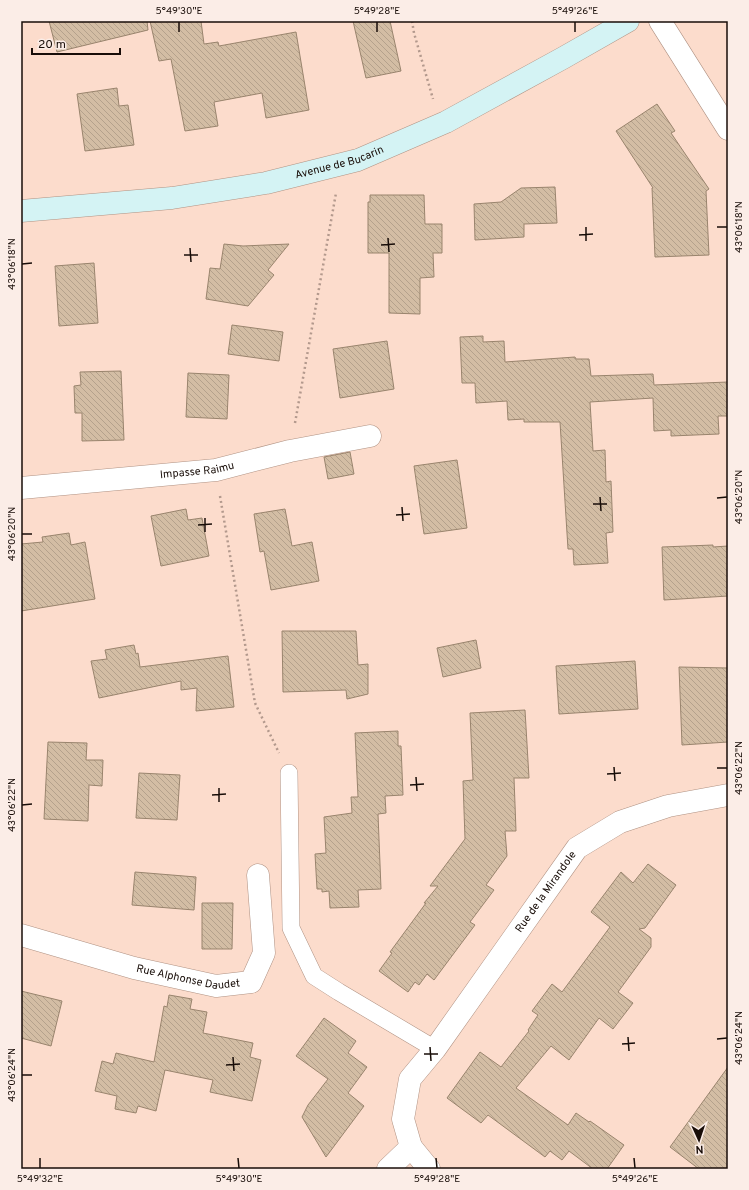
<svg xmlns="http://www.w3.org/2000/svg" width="749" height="1190" viewBox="0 0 749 1190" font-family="Overpass,sans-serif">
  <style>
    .building { fill: url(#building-back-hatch); stroke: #99846d }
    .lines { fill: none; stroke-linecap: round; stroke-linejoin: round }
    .lane-casing { stroke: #b09283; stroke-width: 18 }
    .street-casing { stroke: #b09283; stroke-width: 23 }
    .secondary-casing { stroke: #b09283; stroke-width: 23 }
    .path { stroke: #b3998d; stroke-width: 2.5; stroke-dasharray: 2 3; stroke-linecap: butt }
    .lane { stroke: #fff; stroke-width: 17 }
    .street { stroke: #fff; stroke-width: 22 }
    .secondary { stroke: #d4f3f4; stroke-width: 22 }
    .ticks { fill: none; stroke: #180d08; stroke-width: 1.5 }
    .labels { text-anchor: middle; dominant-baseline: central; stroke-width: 3; stroke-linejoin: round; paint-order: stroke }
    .street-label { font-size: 11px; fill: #180d08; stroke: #fbede7 }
    .neatline { fill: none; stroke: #180d08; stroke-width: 1.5 }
    .ticks-label { font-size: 10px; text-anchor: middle; fill: #180d08 }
  </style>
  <defs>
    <pattern id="building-back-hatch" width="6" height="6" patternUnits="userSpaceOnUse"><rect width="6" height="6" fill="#d3bda4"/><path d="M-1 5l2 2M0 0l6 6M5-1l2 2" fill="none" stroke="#b4a18c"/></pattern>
  </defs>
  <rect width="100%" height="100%" fill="#fcdccc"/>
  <g class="building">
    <path d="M49 21H147L148 30 57 52Z"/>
    <path d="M150 21H201L204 44 218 42 219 46 296 32 309 110 266 118 262 93 214 102 218 126 185 131 171 59 159 61Z"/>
    <path d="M353 21H390L401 71 366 78Z"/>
    <path d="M117 88 119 106 128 105 134 145 85 151 77 94Z"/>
    <path d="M657 104 675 131 671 133 709 189 706 191 709 255 655 257 652 188H653L616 131Z"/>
    <path d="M555 187 557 223 524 224V237L475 240 474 204 501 202 521 188Z"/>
    <path d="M370 195H424L425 224H442V253H433L434 277 420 278V314L389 313V253H368V202H370Z"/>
    <path d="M224 244 243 246 289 244 268 270 274 275 248 306 206 299 210 268 220 269Z"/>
    <path d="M94 263 98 323 59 326 55 266Z"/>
    <path d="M232 325 283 332 279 361 228 354Z"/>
    <path d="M483 336V342L504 341 505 362 575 357 576 359H589L591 376 653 374 654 385 728 382V416H718L719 434 671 436V430L654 431 653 398 590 402 593 451 605 450 606 482 611 481 613 532 606 533 608 563 574 565 573 549H568L560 422H524V419L508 420 507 401 476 403 475 383H462L460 337Z"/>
    <path d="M387 341 394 389 340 398 333 349Z"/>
    <path d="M121 371 124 440 82 441V413H75L74 386 81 385 80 372Z"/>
    <path d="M188 373 229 375 227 419 186 417Z"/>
    <path d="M350 452 354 474 328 479 324 457Z"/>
    <path d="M457 460 467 528 424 534 414 466Z"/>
    <path d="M186 509 188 520 202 518 209 556 161 566 151 516Z"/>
    <path d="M285 509 292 546 312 542 319 581 271 590 264 551 260 552 254 514Z"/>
    <path d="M69 533 71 545 85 542 95 599 21 611V544L43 542 42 537Z"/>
    <path d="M713 545V547L728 546V596L664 600 662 547Z"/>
    <path d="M282 631H356L358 665 368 664V694L347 699 346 690 283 692Z"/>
    <path d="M476 640 481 668 443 677 437 648Z"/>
    <path d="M134 645 136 654 138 653 140 667 228 656 234 707 196 711 197 688 181 690V681L99 698 91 661 107 659 105 650Z"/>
    <path d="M635 661 638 709 559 714 556 666Z"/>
    <path d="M679 667 728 668V742L682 745Z"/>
    <path d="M525 710 529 778H514L516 831H505L507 856 486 885 494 890 470 922 475 925 434 980 427 974 419 985 415 982 408 992 379 971 392 953 390 952 426 903H424L438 886H430L465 839 463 781 473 780 470 713Z"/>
    <path d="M398 731V746H401L403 795 385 796 386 813 378 814 381 889 358 890 359 907 330 908 329 891 322 892V889H317L315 854 326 853 324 817 352 813 351 797H358L355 733Z"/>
    <path d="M48 742 87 743 86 760H103L102 786 89 785 88 821 44 819Z"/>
    <path d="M139 773 180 775 177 820 136 818Z"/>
    <path d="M648 864 676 885 645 928 639 929 651 938V947L618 992 633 1003 613 1029 599 1018 569 1060 551 1046 516 1088 568 1125 576 1113 589 1122 590 1121 624 1145 607 1169H593L569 1151 562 1160 550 1151 545 1157 488 1115 481 1123 447 1098 480 1052 501 1067 529 1031 528 1030 538 1015 532 1011 552 984 562 992 610 927 591 912 621 872 633 883Z"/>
    <path d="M135 872 196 877 194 910 132 905Z"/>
    <path d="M202 903H233L232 949H202Z"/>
    <path d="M21 991 62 1001 51 1046 21 1038Z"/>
    <path d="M169 995 192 999 190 1009 207 1012 203 1033 253 1043 250 1057 261 1060 252 1101 210 1092 213 1080 165 1070 156 1111 138 1106 136 1113 115 1109 117 1096 95 1091 102 1061 113 1064 116 1053 154 1062 164 1006 167 1007Z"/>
    <path d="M324 1018 356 1041 348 1053 367 1067 348 1093 364 1106 326 1157 302 1117 308 1105 328 1079 296 1056Z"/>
    <path d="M728 1067V1169H699L670 1147Z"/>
  </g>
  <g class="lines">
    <defs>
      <path id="lane" d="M289 773 291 928 314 976 339 992 435 1049"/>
      <g id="street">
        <path d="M660 21 728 129"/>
        <path id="s1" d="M21 488 216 470 290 451 370 436"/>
        <path id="s2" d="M21 935 134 968 216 986 251 982 264 953 258 875"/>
        <path id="s3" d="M411 1147 403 1119 410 1079 435 1049 577 848 620 822 668 806 728 795"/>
        <path d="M388 1169 411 1147 429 1169"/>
      </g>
      <g id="secondary">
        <path id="s4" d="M21 211 172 198 266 183 358 160 446 122 563 58 628 21"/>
      </g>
    </defs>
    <use href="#lane" class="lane-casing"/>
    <use href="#street" class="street-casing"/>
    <use href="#secondary" class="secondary-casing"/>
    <g class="path">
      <path d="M412 21 414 33 433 99"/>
      <path d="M295 423 336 193"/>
      <path d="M220 496 255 703 279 753"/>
    </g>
    <use href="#lane" class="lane"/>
    <use href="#street" class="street"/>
    <use href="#secondary" class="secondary"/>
  </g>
  <path class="ticks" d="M179 22V32M377 22V32M575 22V32M586 227V241M717 227H727M579 235 593 234M388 238 389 252M381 245 395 244M190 248 191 262M184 255H198M22 264 32 263M600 497 601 511M717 498 727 497M593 504H607M402 507 403 521M396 515 410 514M205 518V532M198 525 212 524M22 534H32M614 767 615 781M717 768H727M607 774 621 773M416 777 417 791M410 785 424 784M219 788V802M212 795 226 794M22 805 32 804M628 1037 629 1051M717 1039 727 1038M622 1044 635 1043M430 1047 431 1061M424 1054H438M233 1057 234 1071M226 1065 240 1064M22 1075H32M40 1158V1168M238 1158 239 1168M436 1158 437 1168M634 1158 635 1168"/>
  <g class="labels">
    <g class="street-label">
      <text stroke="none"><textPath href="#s4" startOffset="323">Avenue de Bucarin</textPath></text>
      <text stroke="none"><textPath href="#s1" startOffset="177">Impasse Raimu</textPath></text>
      <text stroke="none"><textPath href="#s3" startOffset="301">Rue de la Mirandole</textPath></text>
      <text stroke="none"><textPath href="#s2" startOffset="173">Rue Alphonse Daudet</textPath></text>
    </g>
  </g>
  <rect width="749" height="1190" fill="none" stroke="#fbede7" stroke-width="44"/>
  <g transform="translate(699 1140) rotate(177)" stroke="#fbede7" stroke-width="3" paint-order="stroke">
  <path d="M0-3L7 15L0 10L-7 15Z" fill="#180d08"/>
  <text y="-6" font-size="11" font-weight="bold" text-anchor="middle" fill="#180d08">N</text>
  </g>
  <path d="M32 48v6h88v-6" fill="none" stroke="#180d08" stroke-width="2"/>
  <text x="38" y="48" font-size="12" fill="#180d08" stroke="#fbede7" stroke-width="3" paint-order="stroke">20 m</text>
  <rect x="22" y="22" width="705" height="1146" class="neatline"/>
  <g class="ticks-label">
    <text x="179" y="14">5°49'30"E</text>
    <text x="377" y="14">5°49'28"E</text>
    <text x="575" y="14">5°49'26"E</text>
    <text transform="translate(738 227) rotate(-90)" y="4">43°06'18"N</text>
    <text transform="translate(11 264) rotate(-90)" y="4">43°06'18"N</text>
    <text transform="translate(738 497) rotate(-90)" y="4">43°06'20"N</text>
    <text transform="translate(11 534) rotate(-90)" y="4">43°06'20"N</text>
    <text transform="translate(738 768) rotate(-90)" y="4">43°06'22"N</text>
    <text transform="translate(11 805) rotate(-90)" y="4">43°06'22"N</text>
    <text transform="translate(738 1038) rotate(-90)" y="4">43°06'24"N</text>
    <text transform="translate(11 1075) rotate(-90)" y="4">43°06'24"N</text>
    <text x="40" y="1182">5°49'32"E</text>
    <text x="239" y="1182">5°49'30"E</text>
    <text x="437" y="1182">5°49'28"E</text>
    <text x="635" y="1182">5°49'26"E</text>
  </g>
</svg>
